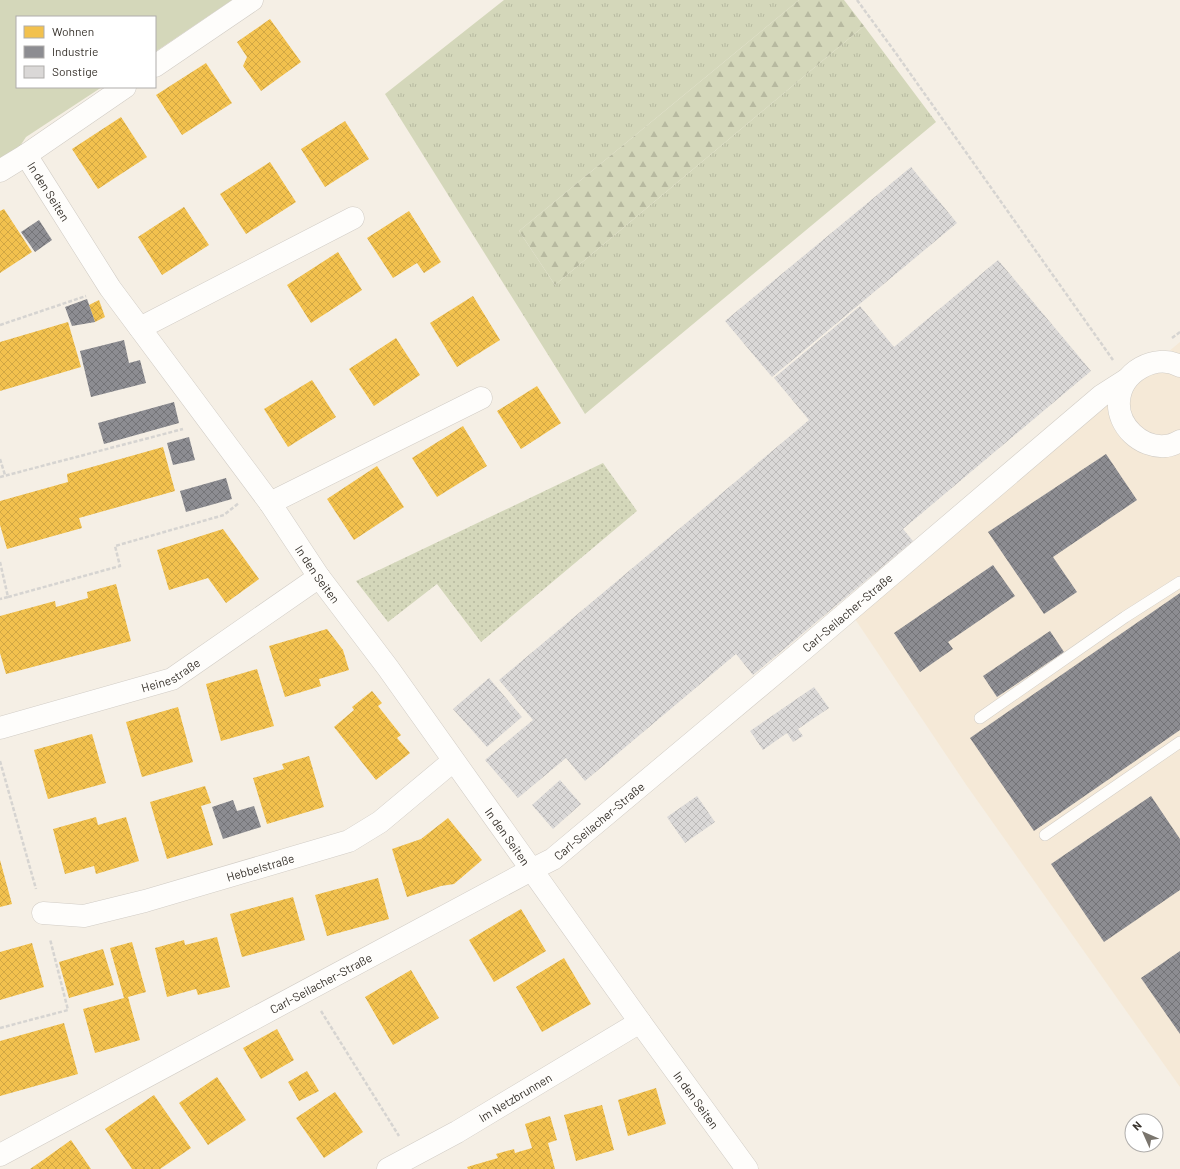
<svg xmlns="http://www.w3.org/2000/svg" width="1180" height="1169" viewBox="0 0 1180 1169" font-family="Barlow,sans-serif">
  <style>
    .built { fill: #f5e9d7 }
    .grass { fill: url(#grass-tufts) }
    .forest { fill: url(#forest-firs) }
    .park { fill: url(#park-dots) }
    .garden { fill: #d4d7ba }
    .homes { fill: url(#homes-cross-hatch) }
    .industry { fill: url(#industry-cross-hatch) }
    .building { fill: url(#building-cross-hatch) }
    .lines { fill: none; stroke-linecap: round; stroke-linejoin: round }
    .lane-casing { stroke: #d1ccc5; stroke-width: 12 }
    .street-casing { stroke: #d1ccc5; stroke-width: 23 }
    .path { stroke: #d6d4d1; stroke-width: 2.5; stroke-dasharray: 4 2; stroke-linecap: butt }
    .lane { stroke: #fefdfb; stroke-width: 11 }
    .street { stroke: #fefdfb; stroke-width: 22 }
    .labels { text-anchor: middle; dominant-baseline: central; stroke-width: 4; stroke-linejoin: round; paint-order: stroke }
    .street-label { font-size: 12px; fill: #38332d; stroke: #fff }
  </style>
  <defs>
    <pattern id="grass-tufts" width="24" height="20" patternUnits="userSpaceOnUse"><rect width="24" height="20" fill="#d4d7ba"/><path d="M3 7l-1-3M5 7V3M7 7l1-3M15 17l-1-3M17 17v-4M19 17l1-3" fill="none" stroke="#b7b9a0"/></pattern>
    <pattern id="forest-firs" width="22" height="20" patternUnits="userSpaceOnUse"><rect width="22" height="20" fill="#d4d7ba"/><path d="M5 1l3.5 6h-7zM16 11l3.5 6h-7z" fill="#b7b9a0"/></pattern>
    <pattern id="park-dots" width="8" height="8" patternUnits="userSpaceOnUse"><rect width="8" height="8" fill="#d4d7ba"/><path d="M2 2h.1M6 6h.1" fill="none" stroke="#b7b9a0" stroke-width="1.8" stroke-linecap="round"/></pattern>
    <pattern id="homes-cross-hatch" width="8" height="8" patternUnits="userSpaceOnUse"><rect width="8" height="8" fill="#f2c14e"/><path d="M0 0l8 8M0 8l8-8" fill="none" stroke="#d0a644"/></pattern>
    <pattern id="industry-cross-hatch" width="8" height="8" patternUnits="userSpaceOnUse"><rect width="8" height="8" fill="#8d8d92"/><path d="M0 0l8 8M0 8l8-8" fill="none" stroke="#747478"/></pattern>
    <pattern id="building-cross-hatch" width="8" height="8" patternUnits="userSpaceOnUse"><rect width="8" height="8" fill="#dad8d7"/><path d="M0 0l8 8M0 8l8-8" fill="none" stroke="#bcbab9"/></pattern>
  </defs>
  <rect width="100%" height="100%" fill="#f5efe5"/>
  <path class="built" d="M1180 342V1087L967 786 855 619 1100 409Z"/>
  <path class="grass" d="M504 0H799L519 231 555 285 864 26 936 122 585 414 385 94Z"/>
  <path class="forest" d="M799 0H844L864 26 555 285 519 231Z"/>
  <path class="park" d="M603 463 637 511 481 642 437 584 388 622 356 581Z"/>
  <path class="garden" d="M0 0H232L155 52V17H17V87H102L26 137 16 152 0 161Z"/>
  <g class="homes">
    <path d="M270 19 301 62 261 91 243 66 247 57 237 42Z"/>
    <path d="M206 63 232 103 182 135 156 95Z"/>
    <path d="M121 117 147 157 98 189 72 149Z"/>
    <path d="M345 121 369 159 325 187 301 149Z"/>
    <path d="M270 162 296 202 246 234 220 194Z"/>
    <path d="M184 207 209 245 162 275 138 237Z"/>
    <path d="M4 209 32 252 0 273V211Z"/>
    <path d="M409 211 441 262 424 273 417 263 393 278 367 238Z"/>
    <path d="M338 252 362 290 311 323 287 285Z"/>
    <path d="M473 296 500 340 457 367 430 323Z"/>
    <path d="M99 300 105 317 95 322 89 305Z"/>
    <path d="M68 322 81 367 0 391V342Z"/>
    <path d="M396 338 420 375 374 406 349 369Z"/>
    <path d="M312 380 336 417 288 447 264 409Z"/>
    <path d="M537 386 561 423 521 449 497 411Z"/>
    <path d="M463 426 487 466 437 497 412 458Z"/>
    <path d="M163 447 175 491 79 518 82 528 7 549 0 525V501L68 482 67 474Z"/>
    <path d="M377 466 404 507 354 540 327 499Z"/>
    <path d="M223 529 259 579 226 603 208 578 169 590 157 550Z"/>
    <path d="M116 584 131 641 6 674 0 653V616L55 601 56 607 88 598 87 592Z"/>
    <path d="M327 629 343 650 349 670 319 679 321 686 285 697 269 646Z"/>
    <path d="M257 669 274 726 221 741 206 684Z"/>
    <path d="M372 691 382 703 378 706 401 735 397 738 410 753 376 780 334 727 354 710 352 707Z"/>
    <path d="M178 707 193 762 142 777 126 722Z"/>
    <path d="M92 734 106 783 48 799 34 750Z"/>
    <path d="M309 756 324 807 267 824 253 778 284 769 282 764Z"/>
    <path d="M205 786 211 803 201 806 213 845 167 859 150 802Z"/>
    <path d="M96 817 98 825 126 817 139 861 96 874 94 866 65 874 53 829Z"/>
    <path d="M448 818 482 860 454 884 441 886 407 897 392 849 421 839Z"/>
    <path d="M0 860 12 904 0 907Z"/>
    <path d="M378 878 389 919 327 936 315 895Z"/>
    <path d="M293 897 305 940 242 957 230 914Z"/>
    <path d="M521 909 546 951 494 982 469 940Z"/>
    <path d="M217 937 230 987 198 995 196 989 167 997 155 948 184 940 185 945Z"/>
    <path d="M132 942 146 992 128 997 140 1040 95 1053 83 1009 124 998 110 948Z"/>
    <path d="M32 943 44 987 0 1000V952Z"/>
    <path d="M103 949 114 985 69 998 59 962Z"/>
    <path d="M564 958 591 1004 542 1032 516 987Z"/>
    <path d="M411 970 439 1018 393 1045 365 997Z"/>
    <path d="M64 1023 78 1074 0 1096V1041Z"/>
    <path d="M277 1029 294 1060 261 1079 243 1048Z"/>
    <path d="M307 1071 319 1091 299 1101 288 1082Z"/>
    <path d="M217 1077 246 1120 208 1145 179 1103Z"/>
    <path d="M656 1088 666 1124 628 1136 618 1100Z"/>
    <path d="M335 1092 363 1132 324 1158 296 1118Z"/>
    <path d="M154 1095 191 1148 160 1169H132L105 1129Z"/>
    <path d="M602 1105 614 1150 576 1161 564 1115Z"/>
    <path d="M550 1116 557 1140 548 1143 555 1169H468L467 1167 498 1158 496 1154 514 1149 515 1153 532 1148 525 1124Z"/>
    <path d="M71 1140 91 1169H30L43 1160Z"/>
  </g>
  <g class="industry">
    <path d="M39 220 52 240 35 252 21 232Z"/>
    <path d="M87 299 95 322 72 326 65 307Z"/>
    <path d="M124 340 129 363 140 360 146 383 91 397 80 351Z"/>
    <path d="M174 402 179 423 104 444 98 423Z"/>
    <path d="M189 437 195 460 173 465 167 443Z"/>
    <path d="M1106 454 1137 500 1053 557 1077 592 1044 614 988 532Z"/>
    <path d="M226 478 232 499 186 512 180 491Z"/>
    <path d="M993 565 1015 596 948 642 953 649 920 672 894 633Z"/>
    <path d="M1180 593V730L1034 831 970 738Z"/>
    <path d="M1050 631 1064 652 997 697 983 676Z"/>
    <path d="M1151 796 1180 839V890L1104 942 1051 864Z"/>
    <path d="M233 800 237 811 254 806 261 827 223 839 212 807Z"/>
    <path d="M1180 951V1034L1141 978Z"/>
  </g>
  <g class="building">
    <path d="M911 167 957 223 772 377 725 321Z"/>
    <path d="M998 260 1091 371 903 529 913 541 753 675 736 654 585 781 566 758 518 798 485 760 533 720 499 680 809 420 774 378 860 306 894 347Z"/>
    <path d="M489 678 522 717 487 747 453 709Z"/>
    <path d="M814 687 829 708 798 729 803 736 793 742 787 733 763 750 750 731Z"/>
    <path d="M560 780 581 804 553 829 532 805Z"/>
    <path d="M697 796 715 822 685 843 667 817Z"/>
  </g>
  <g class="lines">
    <defs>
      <g id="lane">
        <path d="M980 718 1125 617 1180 582"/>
        <path d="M1045 835 1180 742"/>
      </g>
      <g id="street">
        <path d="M155 66 252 0"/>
        <path id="s1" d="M26 155 110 288 270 503 319 577 388 668 640 1022 747 1169"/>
        <path d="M0 171 26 155 125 87"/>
        <path d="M140 328 353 218"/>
        <path d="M1180 366C1155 353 1121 372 1119 401 1117 426 1141 448 1165 446 1170 446 1176 443 1180 441"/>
        <path d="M270 503 481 398"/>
        <path id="s2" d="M0 728 172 679 319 577"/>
        <path id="s3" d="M43 913 84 916 145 901 349 841 380 822 453 761"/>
        <path id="s4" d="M0 1155 531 870 553 859 804 649 1101 396 1126 380"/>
        <path id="s5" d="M388 1169 457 1132 640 1022"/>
      </g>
    </defs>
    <use href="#lane" class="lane-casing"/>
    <use href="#street" class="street-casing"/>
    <g class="path">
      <path d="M857 0 895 52 1113 360"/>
      <path d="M0 325 86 296"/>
      <path d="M1172 338 1180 332"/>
      <path d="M0 459 5 475"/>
      <path d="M0 477 183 429"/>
      <path d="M0 562 8 597 0 599"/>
      <path d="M8 597 120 566 115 546 224 515 239 503"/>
      <path d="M0 761 36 889"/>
      <path d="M321 1011 399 1136"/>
      <path d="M0 1028 68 1010 50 939"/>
    </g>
    <use href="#lane" class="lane"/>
    <use href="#street" class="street"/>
  </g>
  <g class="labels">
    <g class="street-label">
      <text stroke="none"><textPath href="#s1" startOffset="43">In den Seiten</textPath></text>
      <text stroke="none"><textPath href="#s1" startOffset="511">In den Seiten</textPath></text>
      <text stroke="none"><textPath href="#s4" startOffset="1011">Carl-Seilacher-Straße</textPath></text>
      <text stroke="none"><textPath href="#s2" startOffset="179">Heinestraße</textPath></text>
      <text stroke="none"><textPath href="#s4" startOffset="687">Carl-Seilacher-Straße</textPath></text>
      <text stroke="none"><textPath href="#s1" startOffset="835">In den Seiten</textPath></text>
      <text stroke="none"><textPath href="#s3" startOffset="224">Hebbelstraße</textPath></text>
      <text stroke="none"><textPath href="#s4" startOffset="364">Carl-Seilacher-Straße</textPath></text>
      <text stroke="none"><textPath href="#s5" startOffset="146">Im Netzbrunnen</textPath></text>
      <text stroke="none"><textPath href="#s1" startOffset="1159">In den Seiten</textPath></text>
    </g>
  </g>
  <rect x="16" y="16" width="140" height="72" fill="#ffffff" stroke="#afadab"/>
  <rect x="24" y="26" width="20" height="12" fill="#f2c14e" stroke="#afadab"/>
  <text x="52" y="36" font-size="12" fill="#38332d">Wohnen</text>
  <rect x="24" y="46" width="20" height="12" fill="#8d8d92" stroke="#afadab"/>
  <text x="52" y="56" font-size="12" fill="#38332d">Industrie</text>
  <rect x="24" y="66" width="20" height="12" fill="#dad8d7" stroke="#afadab"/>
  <text x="52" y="76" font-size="12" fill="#38332d">Sonstige</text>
  <g transform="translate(1144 1133) rotate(315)"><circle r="19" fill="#ffffff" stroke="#afadab"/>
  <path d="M0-3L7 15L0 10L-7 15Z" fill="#7a756d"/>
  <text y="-6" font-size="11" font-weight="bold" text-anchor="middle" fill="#38332d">N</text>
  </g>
</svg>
